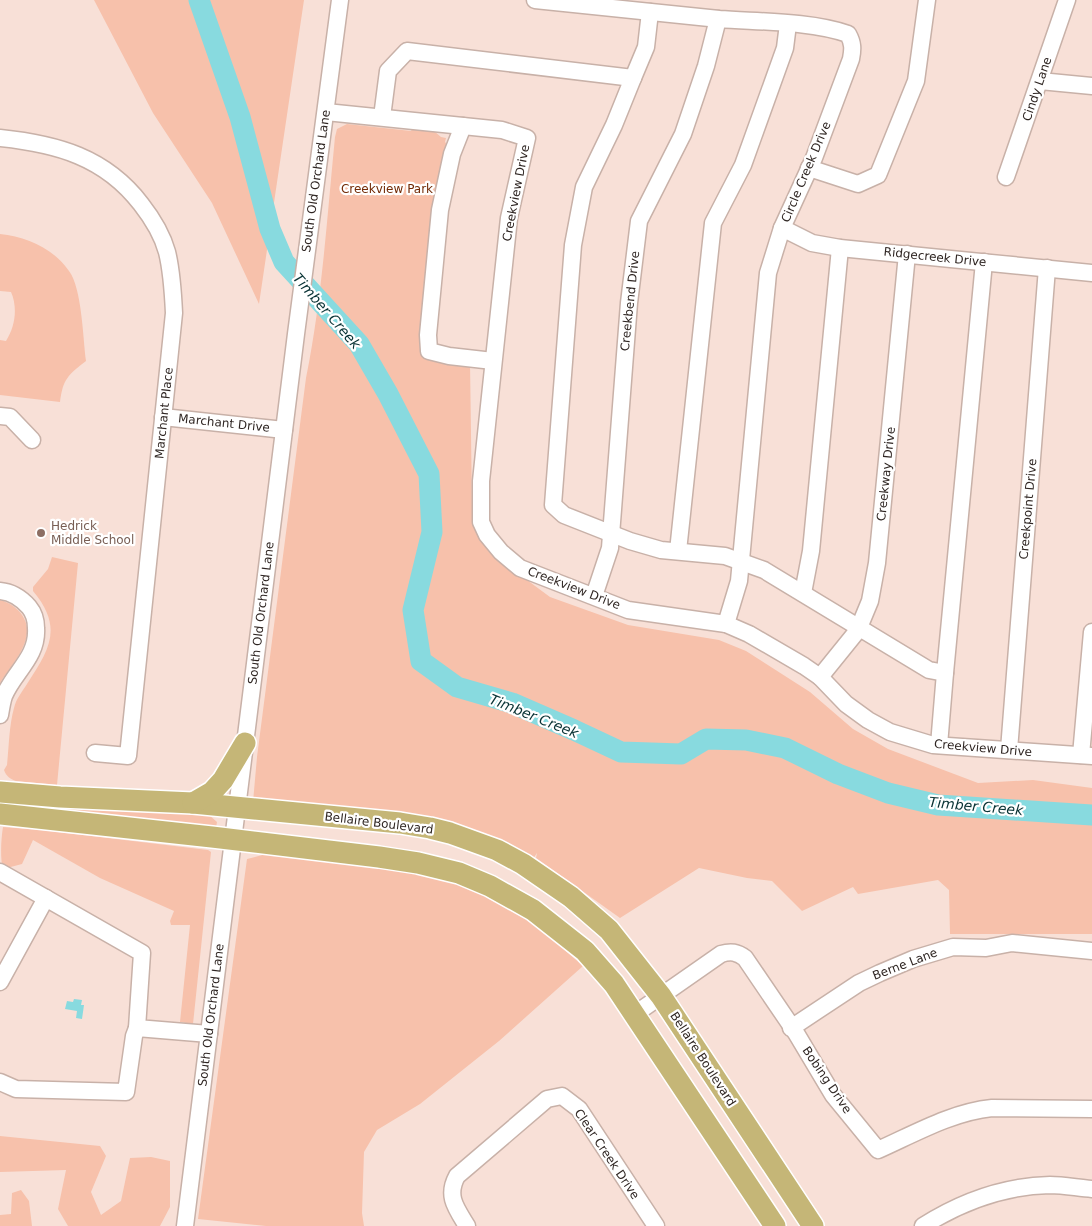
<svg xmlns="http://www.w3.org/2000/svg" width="1092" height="1226" viewBox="0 0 1092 1226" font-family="'DejaVu Sans',sans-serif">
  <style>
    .green { fill: #f7c1ab }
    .water { fill: #88dadf }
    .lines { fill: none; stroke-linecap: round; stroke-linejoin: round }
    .river { stroke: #88dadf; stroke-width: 21 }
    .minor-casing { stroke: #c8b1a8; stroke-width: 19 }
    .major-casing { stroke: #fff; stroke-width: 24 }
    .minor { stroke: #fff; stroke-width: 16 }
    .major { stroke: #c5b677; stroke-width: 21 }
    .education-dot { fill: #8d6e63; stroke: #fff; stroke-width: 2 }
    .labels { text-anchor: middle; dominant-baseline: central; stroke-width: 4.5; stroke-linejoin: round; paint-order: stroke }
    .street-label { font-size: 12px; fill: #2f2623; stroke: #fff }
    .park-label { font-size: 12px; fill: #722a05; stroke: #fff }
    .education-label { font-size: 12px; fill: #785e54; stroke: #fff; text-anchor: start }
    .water-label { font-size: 14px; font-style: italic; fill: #083234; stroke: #fff }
  </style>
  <rect width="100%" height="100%" fill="#f8e0d7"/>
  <g class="green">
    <path d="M94 0H304L259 304 212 203 153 113Z"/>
    <path d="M347 124 411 131 413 127 434 131 441 137 446 138 445 142C461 160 453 186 447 206L424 352 470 362 472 506 489 552 550 597 628 625 719 640 746 651 810 692 853 729 888 749 978 783 1033 780 1092 788V934H950L949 890 938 880 858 894 853 887 802 911 772 881 747 878 699 868 620 918 536 858 537 853 531 862 507 849 253 802 257 757 306 378C322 299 327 218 335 137L337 129Z"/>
    <path d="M0 234C27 237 53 248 69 271 82 288 83 339 86 361 68 375 63 379 60 402L0 395V340L6 341C15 327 18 308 11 292L0 291Z"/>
    <path d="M52 557 78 563 57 785 16 781C10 779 6 776 4 770L7 765C9 747 9 726 14 708 16 699 22 692 27 684 49 650 64 628 33 591V587L48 569Z"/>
    <path d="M0 600C19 605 33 623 25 642 20 657 8 670 0 683Z"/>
    <path d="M86 808 158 809 209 815 217 822 216 828 109 815 53 811Z"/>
    <path d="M3 827 41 830 208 850 211 852 193 1024 180 1022 190 925H171L170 921 174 911 100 878 33 840 22 864 3 869C0 859 1 839 3 827Z"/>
    <path d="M266 854 419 871 496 897 536 925 583 966 499 1041 420 1104 377 1130 364 1152 362 1213 364 1226H266L198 1219 247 859Z"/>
    <path d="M0 1136 100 1146 106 1156 91 1192 101 1215 121 1201 130 1158 151 1157 170 1161V1207L160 1226H68L58 1209 66 1170 0 1172Z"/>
    <path d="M21 1190 29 1201 32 1226H0V1215L11 1214 12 1193Z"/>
  </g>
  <path class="water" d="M74 999 82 1000 81 1005H84L82 1019 76 1018 77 1011 65 1009 67 1001 73 1002Z"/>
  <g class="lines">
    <path class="river" d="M199 0 240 117 270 229 284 262 359 344 388 394 429 474 432 532 413 610 421 661 457 687 512 703 574 730 621 752 681 754 706 739 746 740 785 748 838 774 888 793 938 805 1092 815"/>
    <defs>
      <g id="minor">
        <path d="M535 0C597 6 658 13 719 19 759 22 811 21 848 34 853 43 853 49 851 59L814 158 782 228 768 273 739 581 726 624"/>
        <path d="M633 78 646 47 650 12"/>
        <path d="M1040 81 1092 86"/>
        <path d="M326 112 502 130 527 138 509 218 481 481V522L487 535 501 552 520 568 628 610 726 624 749 634 804 666 820 677 846 704 868 720 890 732 933 745 1092 756"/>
        <path d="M382 117 388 71 407 51 633 78 614 125 584 187 573 245 553 505 564 515 630 541 661 550 725 556 764 570 929 670 945 673 939 745"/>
        <path d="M463 126 452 154 440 210 428 335 429 351 449 356 493 361"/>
        <path d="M0 138C57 144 105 157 141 204 152 218 162 234 167 252 172 272 173 292 174 313L128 756 95 753"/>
        <path d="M809 168 858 184 878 175 916 81 927 0"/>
        <path d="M1006 177 1067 0"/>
        <path d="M782 228 812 243 840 248 1092 273"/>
        <path d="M0 416 10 417 32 440"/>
        <path d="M163 417 284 430"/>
        <path d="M678 551 713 223 743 165 785 48 788 24"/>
        <path d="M0 591C12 592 21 598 29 607 34 613 36 621 36 628 38 657 14 672 4 696 2 702 1 709 0 715"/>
        <path d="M803 593 811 551 840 248"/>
        <path d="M594 596 610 548 629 303 639 221 683 134 706 66 718 19"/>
        <path d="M945 673 984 262"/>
        <path d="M820 677 858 630 870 601 877 563 907 254"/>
        <path d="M1009 750 1047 268"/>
        <path d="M1081 755 1092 632"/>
        <path d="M0 872 142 953 137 1028 209 1034"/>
        <path d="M0 982 46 898"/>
        <path d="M635 1014 721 954C731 951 737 952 745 958L796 1033 833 1095 878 1150C914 1134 952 1112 992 1108L1092 1109"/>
        <path d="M791 1028 859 983 880 973 913 959 953 947 986 948 1012 943 1092 951"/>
        <path d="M0 1082 16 1089 126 1092 134 1036 137 1028"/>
        <path d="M185 1226 296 334 340 0"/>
        <path d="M467 1226C456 1208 446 1196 457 1176L547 1099 562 1096 579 1109 656 1226"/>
        <path d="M923 1226C961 1202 1005 1186 1050 1185 1064 1185 1078 1188 1092 1189"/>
      </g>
      <g id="major">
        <path d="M0 792 60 797 193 803 400 823 430 828 450 833 497 850 523 864 571 897 609 930 661 996 813 1226"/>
        <path d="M193 803 212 792 223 780 245 743"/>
        <path d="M0 814 212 837 379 857 418 863 459 873 490 886 533 910 585 951 614 984 775 1226"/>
      </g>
    </defs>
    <use href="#minor" class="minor-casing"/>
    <use href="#major" class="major-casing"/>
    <use href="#minor" class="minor"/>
    <use href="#major" class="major"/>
  </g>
  <circle class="education-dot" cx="41" cy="533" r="5"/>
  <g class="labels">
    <g class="street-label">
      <text transform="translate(1037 89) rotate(-71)">Cindy Lane</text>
      <text transform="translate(806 172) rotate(-67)">Circle Creek Drive</text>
      <text transform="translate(316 181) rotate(-82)">South Old Orchard Lane</text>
      <text transform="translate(516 193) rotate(-79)">Creekview Drive</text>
      <text transform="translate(935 257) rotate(6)">Ridgecreek Drive</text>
      <text transform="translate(630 301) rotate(-84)">Creekbend Drive</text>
      <text transform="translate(164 413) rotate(-84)">Marchant Place</text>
      <text transform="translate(224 423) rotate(6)">Marchant Drive</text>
      <text transform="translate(886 474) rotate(-84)">Creekway Drive</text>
      <text transform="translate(1028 509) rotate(-85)">Creekpoint Drive</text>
      <text transform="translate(574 588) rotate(21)">Creekview Drive</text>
      <text transform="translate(261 613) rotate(-83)">South Old Orchard Lane</text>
      <text transform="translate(983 748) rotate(5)">Creekview Drive</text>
      <text transform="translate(379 823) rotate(7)">Bellaire Boulevard</text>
      <text transform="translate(905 964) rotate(-21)">Berne Lane</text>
      <text transform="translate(211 1015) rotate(-83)">South Old Orchard Lane</text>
      <text transform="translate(703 1059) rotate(57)">Bellaire Boulevard</text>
      <text transform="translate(827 1080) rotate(56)">Bobing Drive</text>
      <text transform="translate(607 1154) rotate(56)">Clear Creek Drive</text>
    </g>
    <g class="park-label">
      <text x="387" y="189">Creekview Park</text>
    </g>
    <g class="education-label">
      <text x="51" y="526">Hedrick<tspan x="51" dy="14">Middle School</tspan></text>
    </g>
    <g class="water-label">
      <text transform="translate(327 311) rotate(49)">Timber Creek</text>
      <text transform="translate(534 716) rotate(22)">Timber Creek</text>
      <text transform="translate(976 806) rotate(5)">Timber Creek</text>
    </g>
  </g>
</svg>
